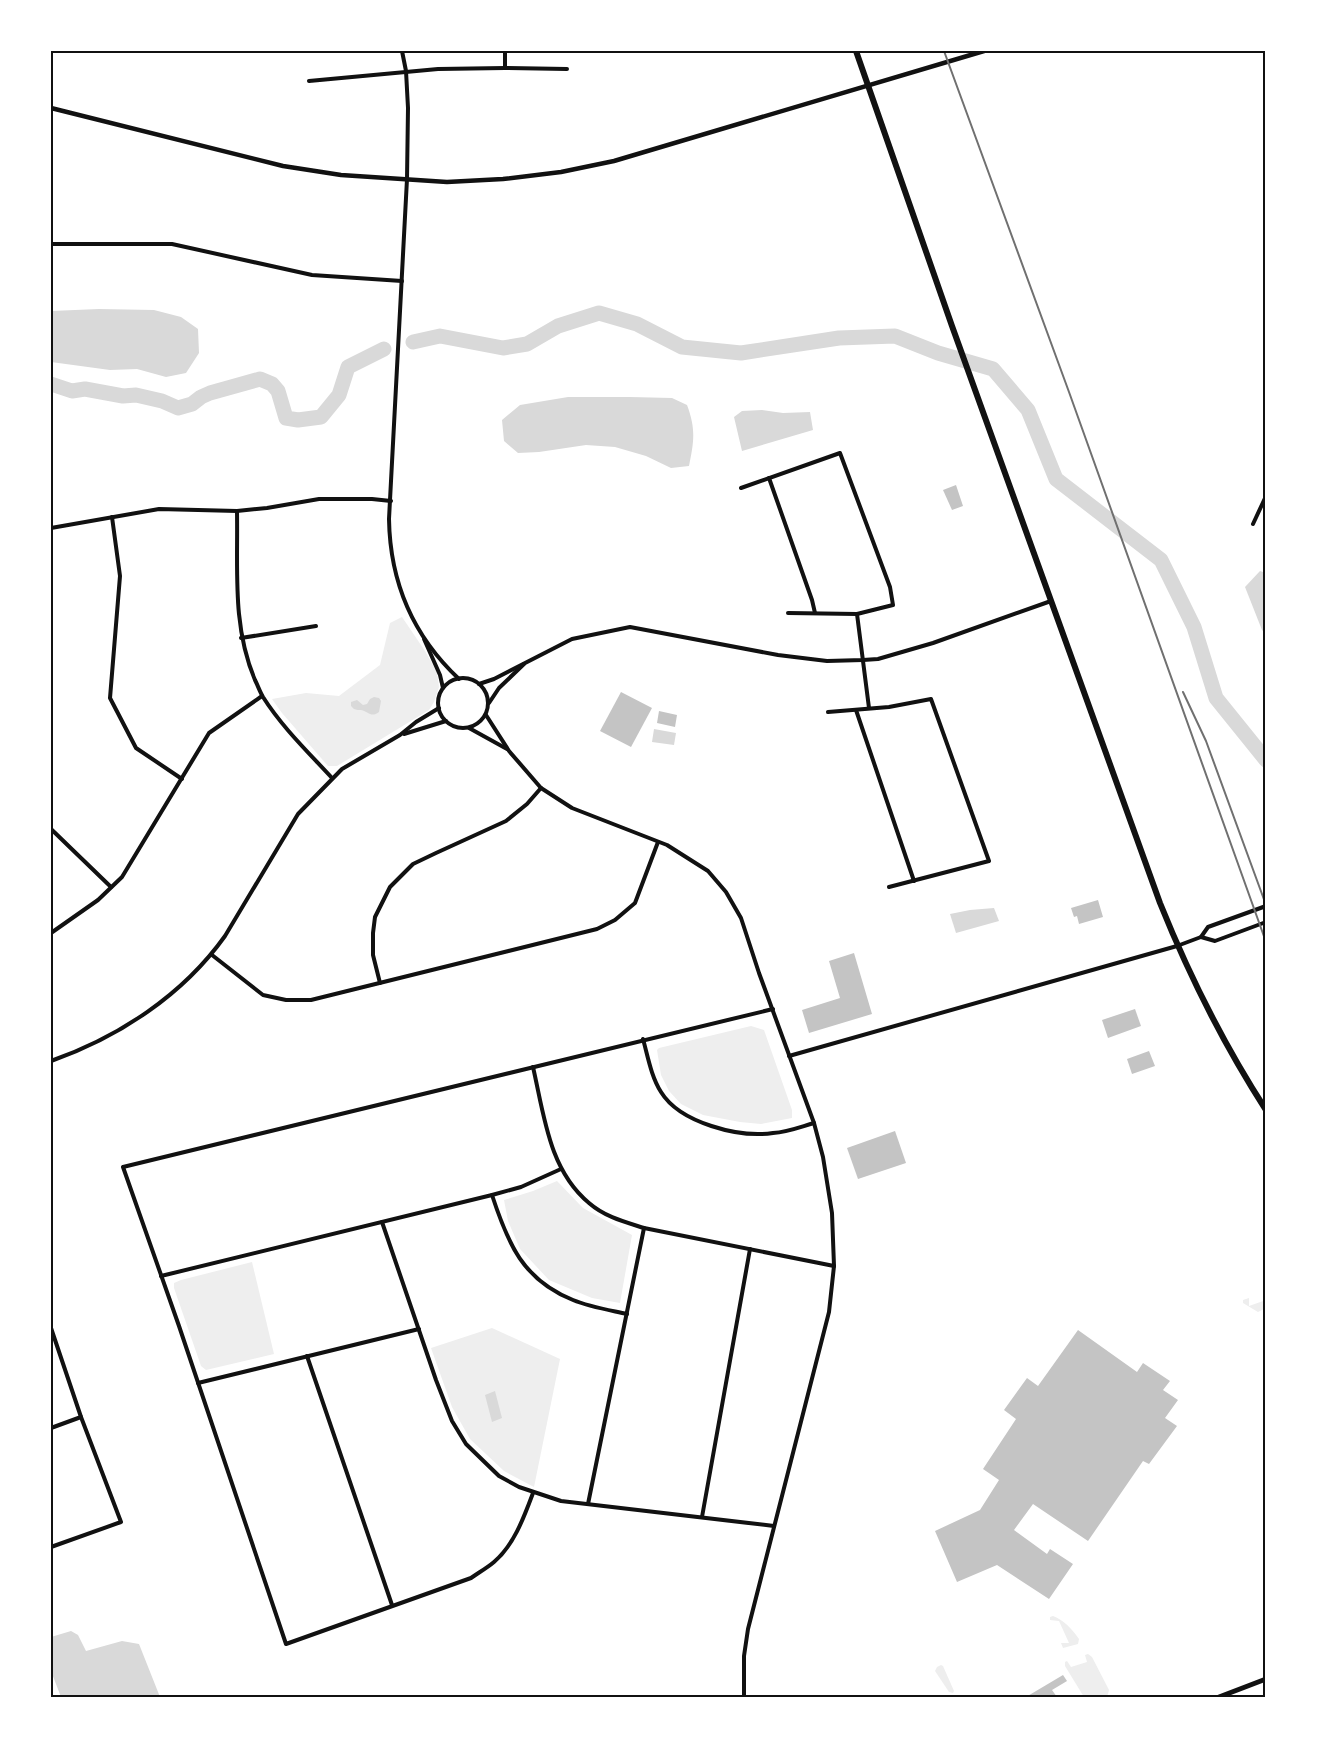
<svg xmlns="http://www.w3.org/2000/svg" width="1317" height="1748" viewBox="0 0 1317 1748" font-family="Commissioner,sans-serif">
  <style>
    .green { fill: #eee }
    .water { fill: #d9d9d9 }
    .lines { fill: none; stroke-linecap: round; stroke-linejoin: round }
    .river { stroke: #d9d9d9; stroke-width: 15 }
    .building { fill: #c4c4c4 }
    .minor { stroke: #111; stroke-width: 4 }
    .tertiary { stroke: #111; stroke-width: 4.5 }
    .secondary { stroke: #111; stroke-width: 5 }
    .primary { stroke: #111; stroke-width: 6 }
    .rail { stroke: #707070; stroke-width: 2 }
    .neatline { fill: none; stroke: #111; stroke-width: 2 }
  </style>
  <rect width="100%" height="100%" fill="#fff"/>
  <g class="green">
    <path d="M402 617 425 651 437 672 439 687 434 702 429 710 337 766H328L282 713 272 699 306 693 339 696 380 665 390 623Z"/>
    <path d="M751 1026 764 1030 792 1110V1118L761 1124 740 1122 703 1115 681 1104 669 1091 661 1075 657 1050 659 1048Z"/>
    <path d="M557 1181 583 1208 632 1235 620 1303 592 1298 549 1280 520 1249 508 1221 504 1200 533 1191Z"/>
    <path d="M252 1262 274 1354 206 1370 201 1366 174 1288V1283L181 1280Z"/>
    <path d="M1249 1298V1306L1266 1300V1308L1258 1312 1243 1303V1300Z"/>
    <path d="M492 1328 560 1359 534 1487 504 1471 470 1439 452 1407 431 1348Z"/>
    <path d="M1053 1616C1064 1620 1072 1629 1079 1639L1078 1644 1063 1648 1061 1643H1069L1059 1621 1050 1620V1617Z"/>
    <path d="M1088 1654 1092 1657 1109 1690 1108 1694 1106 1697H1084L1065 1666V1662L1067 1661 1071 1667 1087 1662 1085 1655Z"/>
    <path d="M941 1665 943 1666 954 1691 953 1693 949 1692 935 1671 937 1667Z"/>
  </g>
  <g class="water">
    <path d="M99 309 154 310 181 317 198 329 199 353 186 373 166 377 137 369 110 370 51 362V311Z"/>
    <path d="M568 397H630L672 398 687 405C696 429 694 441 689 466L671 468 646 456 615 447 586 445 539 452 518 453 504 441 502 420 520 405Z"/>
    <path d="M762 410 783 413 810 412 813 430 742 451 734 417 742 411Z"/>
    <path d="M1260 571 1266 573V634L1262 630 1245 587Z"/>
    <path d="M374 697 379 698 381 701 379 712C371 718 369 712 361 710 359 710 356 710 354 709L351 706V702L357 700 363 705 367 704 370 699Z"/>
    <path d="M654 729 676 733 674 745 652 742Z"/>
    <path d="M994 908 999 921 956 933 950 914 970 910Z"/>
    <path d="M495 1391 502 1418 492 1422 485 1395Z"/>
    <path d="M71 1631 78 1635 86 1651 122 1641 139 1644 160 1697H61L51 1671V1637Z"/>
  </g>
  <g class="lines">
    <g class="river">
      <path d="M413 342 440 336 503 348 527 344 558 326 599 313 637 324 682 347 741 353 839 338 895 336 938 353 993 369 1028 410 1056 479 1161 560 1194 627 1216 698 1266 760"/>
      <path d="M51 384 72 391 85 389 123 396 136 395 162 401 178 408 192 404 201 397 210 393 260 379 272 384 278 391 286 418 298 420 321 417 339 395 348 367 384 349"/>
    </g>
  </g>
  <g class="building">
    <path d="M956 485 963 506 952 510 943 490Z"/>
    <path d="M621 692 652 708 631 747 600 731Z"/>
    <path d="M659 711 677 715 675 727 657 723Z"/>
    <path d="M1098 900 1103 917 1079 924 1077 916 1074 917 1071 908Z"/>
    <path d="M854 953 872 1014 809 1033 802 1010 840 998 829 961Z"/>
    <path d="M1135 1009 1141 1026 1108 1038 1102 1020Z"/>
    <path d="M1149 1051 1155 1066 1132 1074 1127 1059Z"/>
    <path d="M895 1131 906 1163 858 1179 847 1148Z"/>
    <path d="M1078 1330 1137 1372 1143 1363 1170 1381 1163 1390 1178 1400 1165 1418 1177 1426 1149 1464 1143 1461 1088 1541 1033 1504 1014 1530 1047 1554 1050 1549 1073 1564 1049 1599 997 1565 957 1582 935 1531 980 1510 999 1480 983 1469 1016 1419 1004 1410 1027 1378 1038 1386Z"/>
    <path d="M1063 1675 1067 1681 1052 1690 1057 1697H1026Z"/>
  </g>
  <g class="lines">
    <g class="minor">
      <path d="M402 51 406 71 408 108 407 179 389 519C390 582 412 635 459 679"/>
      <path d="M505 68V51"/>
      <path d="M309 81 438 69 505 68 567 69"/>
      <path d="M51 244H172L312 275 402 281"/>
      <path d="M769 478 812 600 815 613"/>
      <path d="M741 488 840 453 890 587 893 605 857 614 788 613"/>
      <path d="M237 512C238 570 232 626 255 680 258 686 260 692 263 697 282 727 308 752 332 778"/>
      <path d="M112 517 120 576 110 698 136 748 182 779"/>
      <path d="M1253 524 1266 496"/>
      <path d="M51 528 159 509 237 511 267 508 319 499H372L391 501"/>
      <path d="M857 614 869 708"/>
      <path d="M241 638 316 626"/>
      <path d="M424 639 440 675 443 688"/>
      <circle cx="463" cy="703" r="25"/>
      <path d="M479 684 494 679 572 639 630 627 778 655 827 661 863 660 878 659 933 643 1051 601"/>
      <path d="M489 703 499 688 524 664"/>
      <path d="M856 710 914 881"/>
      <path d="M828 712 889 707 931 699 989 861 889 887"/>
      <path d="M486 715 509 751 541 788 572 808 667 845 708 871 726 892 741 918 759 973 814 1123 823 1157 832 1213 834 1266 829 1312 748 1629 744 1656V1697"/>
      <path d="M469 728 507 749"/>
      <path d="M404 734 446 721"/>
      <path d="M51 829 111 887"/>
      <path d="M51 933 98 900 122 877 209 733 262 696"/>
      <path d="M1201 937 1215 941 1266 922"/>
      <path d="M212 955 263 995 286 1000H311L597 929 615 920 635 903 658 842"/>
      <path d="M380 983 373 955V933L375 917 390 887 413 864 436 853 506 821 527 804 541 788"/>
      <path d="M643 1039C648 1057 651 1076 661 1092 680 1123 739 1138 773 1133 788 1132 800 1127 814 1123"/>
      <path d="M789 1056 1177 946 1201 937 1208 927 1266 906"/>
      <path d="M51 1061C119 1037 183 995 225 936L298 814 342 769 400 735 416 722 439 708"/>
      <path d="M533 1067C544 1115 549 1170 589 1203 605 1217 625 1222 644 1228L834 1266"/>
      <path d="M492 1195C508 1244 523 1280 573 1300 590 1307 609 1310 627 1314"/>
      <path d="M382 1222 436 1380 452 1421 466 1444 499 1476 519 1487 561 1501 774 1526"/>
      <path d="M161 1276 492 1195 521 1187 561 1169"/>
      <path d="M51 1328 81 1417 121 1522 51 1547"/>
      <path d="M307 1356 392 1605"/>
      <path d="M198 1383 419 1329"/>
      <path d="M51 1428 81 1417"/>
      <path d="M533 1493C524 1517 514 1545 494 1562 487 1568 478 1573 471 1578L286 1644 179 1326 123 1167 773 1009"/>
      <path d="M588 1504 644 1228"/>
      <path d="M702 1517 750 1249"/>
    </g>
    <path class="tertiary" d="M51 108 283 166 341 175 447 182 503 179 561 172 614 161 984 51"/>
    <path class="secondary" d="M1219 1697 1266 1679"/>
    <path class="primary" d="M856 51 952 326 1160 903C1189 975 1224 1045 1266 1110"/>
    <g class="rail">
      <path d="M944 51 1069 392 1266 942"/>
      <path d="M1183 692 1206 741 1266 905"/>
    </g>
  </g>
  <rect width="1317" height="1748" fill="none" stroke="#ffffff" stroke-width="105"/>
  <rect x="52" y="52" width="1212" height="1644" class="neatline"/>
</svg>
